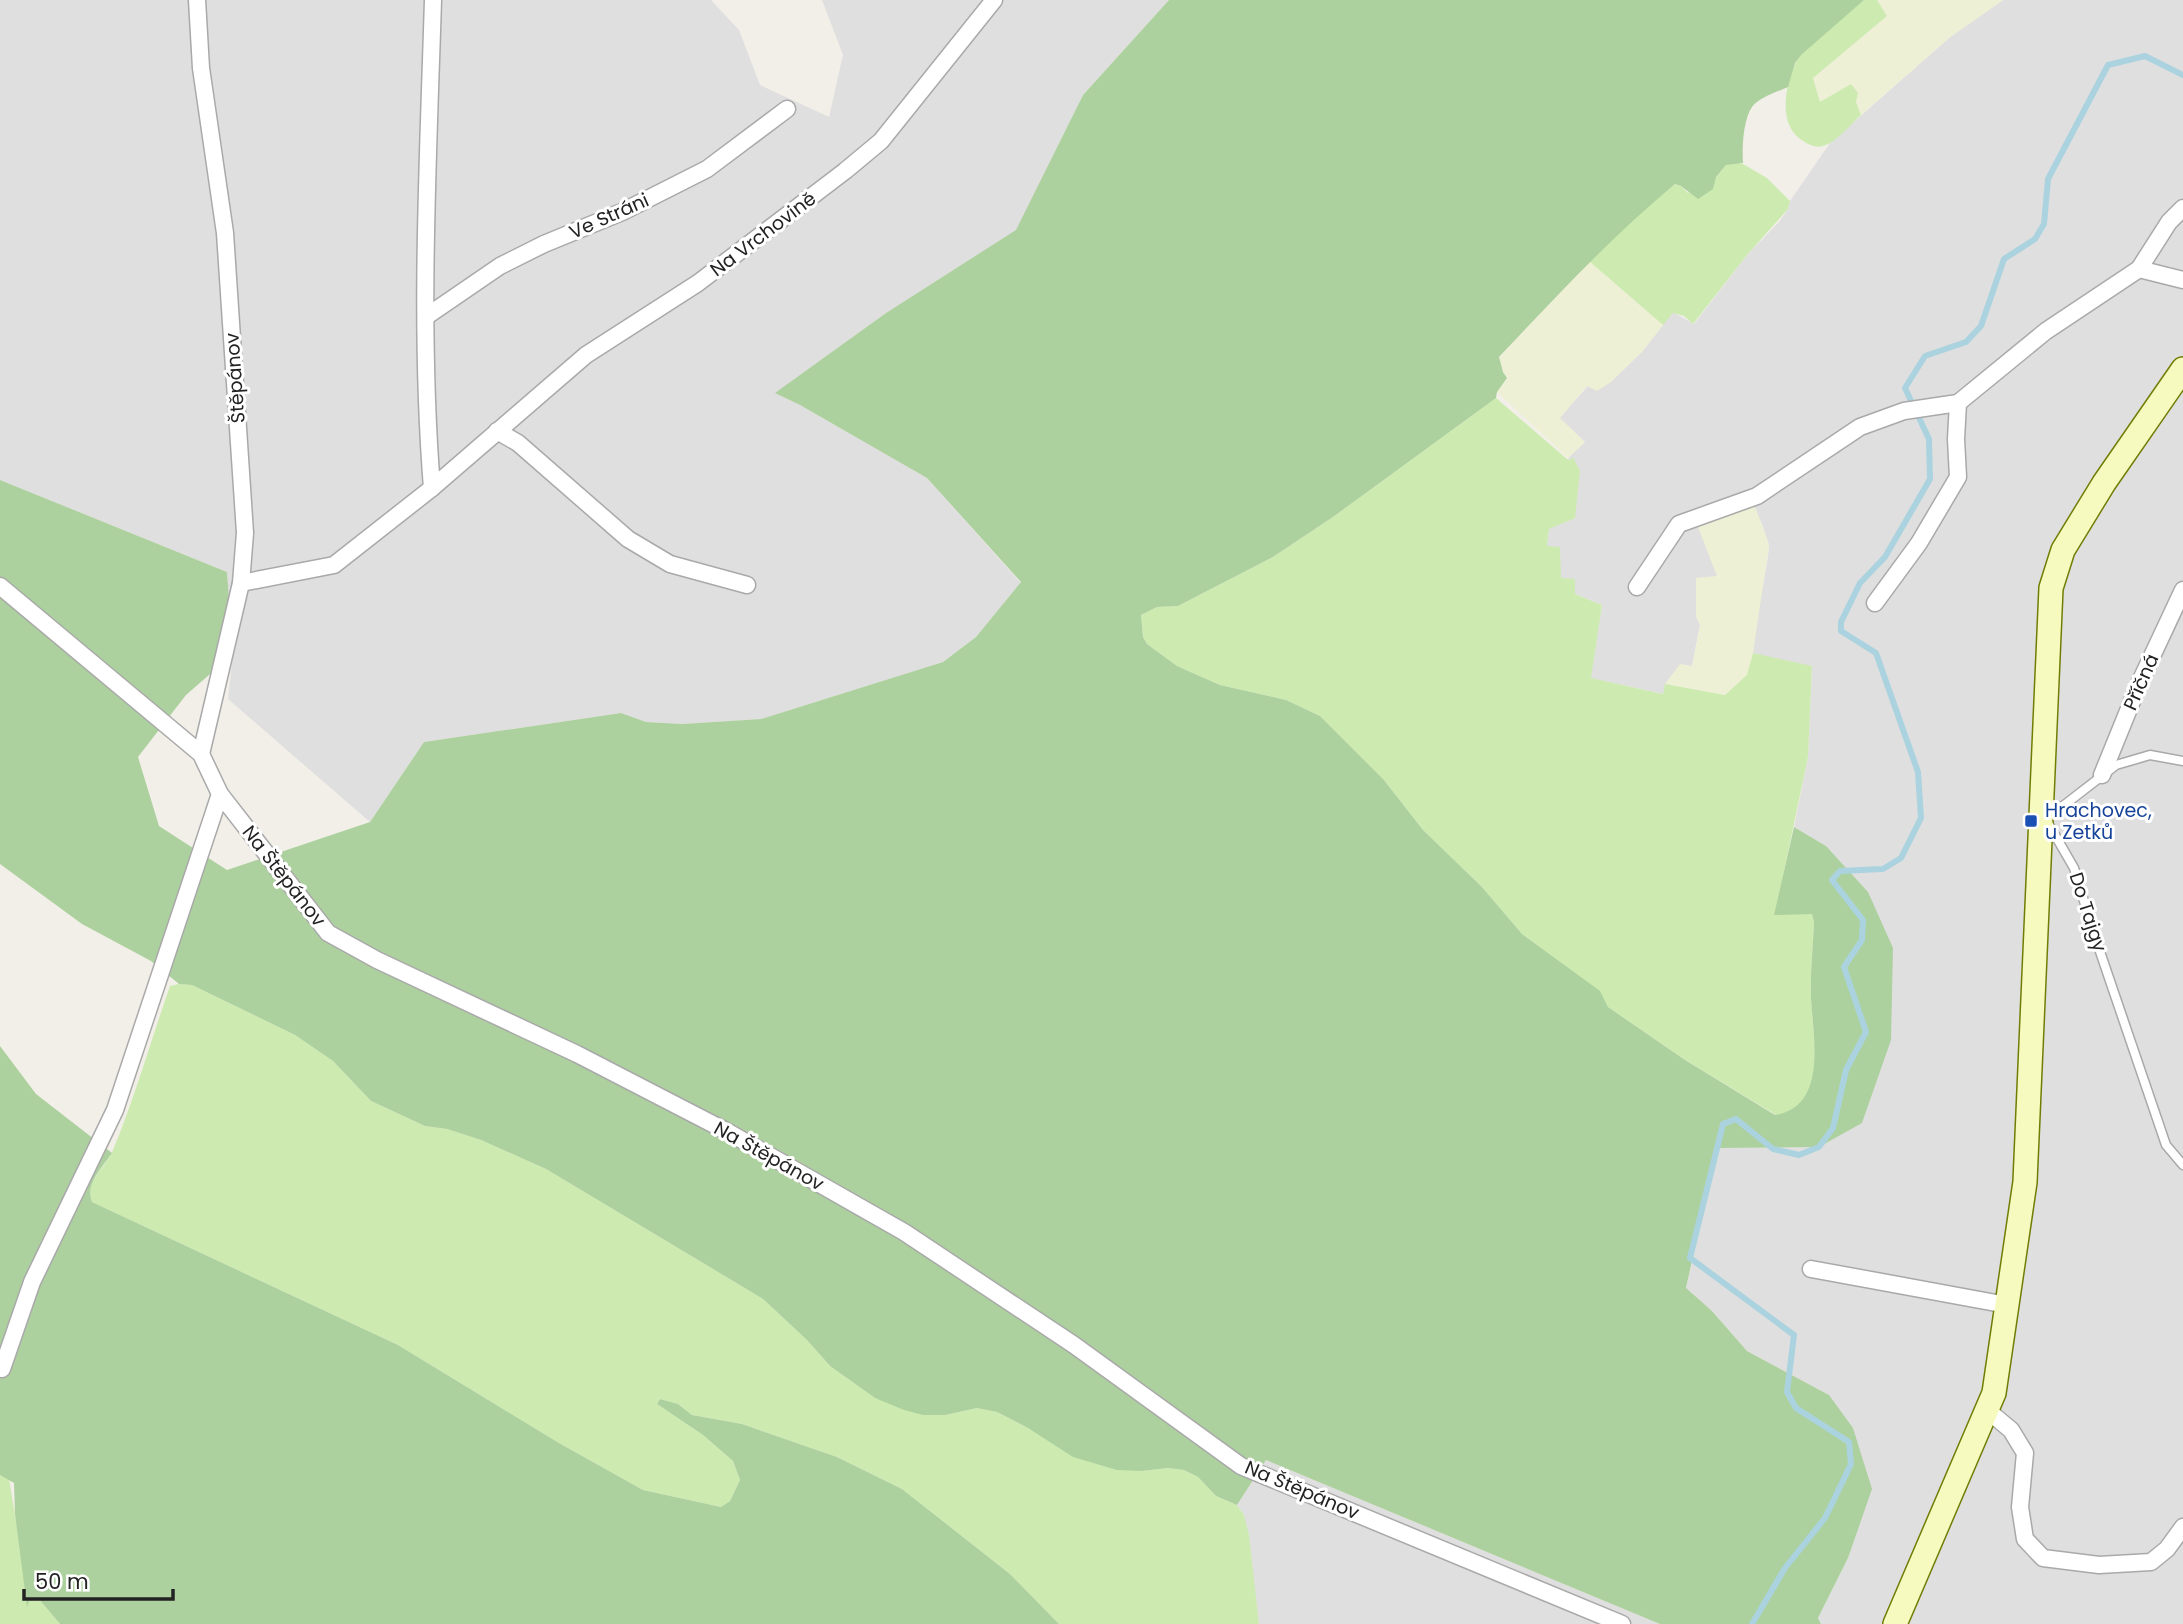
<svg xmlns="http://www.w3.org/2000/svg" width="2183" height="1624" viewBox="0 0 2183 1624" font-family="Poppins,sans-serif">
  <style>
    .residential { fill: #e0dfdf }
    .farmland { fill: #eef0d5 }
    .grass { fill: #cdebb0 }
    .forest { fill: #add19e }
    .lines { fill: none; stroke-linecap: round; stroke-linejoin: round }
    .stream { stroke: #aad3df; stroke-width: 6 }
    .lane-casing { stroke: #a9a9a9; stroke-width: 11 }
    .street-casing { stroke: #a9a9a9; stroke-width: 19 }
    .secondary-casing { stroke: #707d05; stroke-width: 26 }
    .lane { stroke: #fff; stroke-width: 8 }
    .street { stroke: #fff; stroke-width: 16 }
    .secondary { stroke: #f7fabf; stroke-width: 23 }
    .transit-dot { fill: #1a4fb4; stroke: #fff; stroke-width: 2.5 }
    .labels { text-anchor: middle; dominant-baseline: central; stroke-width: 6; stroke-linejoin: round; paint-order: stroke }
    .street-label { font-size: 19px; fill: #222; stroke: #fff }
    .transit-label { font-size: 19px; fill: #164399; stroke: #fff; text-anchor: start }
  </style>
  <rect width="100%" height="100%" fill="#f2efe9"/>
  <g class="residential">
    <path d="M0 0H711L739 30 760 85 829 117 843 55 822 0H1169L1083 95 1017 230 886 313 776 393 800 405 927 478 1021 583 976 637 943 662 761 719 682 724 646 722 621 713 424 742 370 822 228 699 233 654 227 572 0 480Z"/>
    <path d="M2003 0H2183V1624H1821L1818 1618 1848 1558 1829 1395 1747 1351 1712 1311 1686 1289 1717 1148 1819 1147 1826 846 1794 827 1808 757 1812 667 1751 653 1768 557 1769 545 1761 521 1717 576 1696 616 1700 625 1692 666 1664 694 1590 678 1602 605 1575 594 1561 578 1547 546 1549 529 1573 457 1570 461 1568 458 1585 442 1559 418 1588 386 1642 352 1673 312 1694 324 1747 255 1779 222 1788 209 1790 201 1830 143 1949 38Z"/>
    <path d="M1266 1460 1660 1624H1259L1244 1515 1237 1505Z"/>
  </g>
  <g class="farmland">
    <path d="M1877 0H2003L1949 38 1861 115 1856 102H1820L1813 78 1887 16Z"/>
    <path d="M1589 261 1663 325 1642 352 1611 382 1597 391 1587 386 1560 418 1585 442 1568 458 1497 392 1507 379 1503 372 1499 358Z"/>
    <path d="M1747 500 1756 509 1769 545 1753 653 1747 675 1725 695 1665 684 1680 664 1692 666 1700 625 1696 616V578L1717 576 1696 522Z"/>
  </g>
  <g class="grass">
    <path d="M1864 0H1877L1887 16 1813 78 1820 102 1851 84 1858 93 1856 102 1861 115C1850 125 1837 142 1823 146 1816 148 1809 145 1803 141 1777 126 1785 85 1796 62 1804 44 1847 14 1864 0Z"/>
    <path d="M1737 163 1743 164 1767 178 1790 201 1788 209 1747 255 1693 324 1684 316 1673 313 1663 325 1589 261 1637 215 1675 184 1681 186 1688 193 1716 177 1726 165Z"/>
    <path d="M1496 398 1567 459 1570 460 1573 457 1580 471 1575 518 1549 529 1547 546 1560 547 1561 578 1575 579V594L1602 605 1591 678 1663 694 1665 684 1725 695 1747 675 1753 653 1812 666 1808 757 1775 914H1812L1814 921C1813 947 1810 973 1811 998 1813 1036 1828 1107 1776 1115L1685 1060 1608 1007 1599 991 1522 934 1482 887 1423 830 1384 780 1320 716 1286 700 1220 685 1177 666 1147 644 1143 637 1141 615 1157 607 1178 606 1273 557 1333 517Z"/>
    <path d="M179 984 192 985 295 1035 333 1061 371 1101 425 1126 447 1129 481 1140 546 1169 708 1266 763 1299 807 1340 830 1366 875 1398 945 1415 977 1408 997 1412 1028 1428 1142 1471 1168 1468 1184 1470 1198 1477 1216 1496 1237 1505 1244 1515 1249 1535 1259 1624H1059L1010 1574 902 1489 837 1457 742 1424 692 1415 678 1404 660 1399 657 1404 703 1435 733 1461 740 1480 730 1501 721 1507 643 1490 559 1443 398 1345 92 1202C84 1181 106 1168 113 1150 135 1097 151 1040 170 986Z"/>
    <path d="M0 1475 9 1479 24 1569 27 1605 29 1601 39 1599 60 1624H0Z"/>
  </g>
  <g class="forest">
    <path d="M1169 0H1864L1801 55 1795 63 1788 87C1777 92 1760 97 1752 107 1743 120 1742 148 1743 163L1726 165 1716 177 1713 189 1698 199 1681 186 1675 184C1611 237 1556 297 1499 357L1503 372 1507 378 1497 392 1496 398 1333 517 1273 557 1178 606 1157 607 1141 615 1143 637 1147 644 1177 666 1220 685 1286 700 1320 716 1384 780 1423 830 1482 887 1522 934 1600 991 1608 1007 1685 1060 1775 1115C1828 1107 1813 1036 1811 998 1810 973 1813 947 1814 922L1812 914 1774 915 1794 827 1826 846 1868 892 1893 948 1891 1040 1862 1123 1819 1147 1717 1148 1686 1288 1712 1311 1747 1351 1829 1395 1853 1428 1872 1489 1848 1558 1818 1618 1821 1624H1660L1266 1460 1237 1505 1216 1496 1198 1477 1184 1470 1168 1468 1142 1471 1117 1470 1073 1457 1028 1428 997 1412 977 1408 945 1415H923L904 1410 875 1398 830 1366 807 1340 763 1299 708 1266 546 1169 481 1140 447 1129 425 1126 371 1101 333 1061 295 1035 192 985 179 984 151 961 82 924 0 864V480L227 572 233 654 186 695 138 757 159 826 227 870 370 822 424 742 621 713 646 722 682 724 761 719 943 662 976 637 1021 582 927 478 800 405 775 393 886 313 1016 230 1083 95Z"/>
    <path d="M0 1046 36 1094 112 1153C102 1168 85 1184 92 1202L398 1345 559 1443 643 1490 721 1507 730 1501 740 1480 733 1461 703 1435 657 1404 660 1399 678 1404 692 1415 742 1424 837 1457 902 1489 1010 1574 1059 1624H60L39 1599 29 1601 27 1607 15 1514 14 1483 0 1475Z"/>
  </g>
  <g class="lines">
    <path class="stream" d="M1752 1624 1785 1568 1825 1518 1851 1464 1849 1442 1796 1408 1787 1392 1794 1335 1690 1258 1723 1124 1736 1119 1773 1149 1799 1155 1819 1147 1833 1128 1846 1070 1866 1032 1844 967 1862 940 1863 920 1832 880 1840 871 1883 869 1901 858 1921 818 1918 772 1876 653 1841 631V622L1860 583 1885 557 1930 479 1929 439 1905 388 1925 356 1966 342 1981 326 2004 259 2035 239 2044 224 2048 179 2108 65 2145 56 2183 75"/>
    <defs>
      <g id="lane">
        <path d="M2045 808 2063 806 2116 765 2150 755 2183 761"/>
        <path d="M2048 823 2074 868 2094 934 2166 1145 2183 1165"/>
      </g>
      <g id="street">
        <path d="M197 0 201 68 225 233 245 533 241 583 201 754"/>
        <path d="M2139 269 2169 222 2183 208"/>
        <path d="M427 316 500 266 544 244 622 212 707 169 787 109"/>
        <path d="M497 431 518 443 628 539 670 564 747 585"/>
        <path d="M432 488C419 326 428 163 433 0"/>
        <path d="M241 583 334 565 432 488 586 355 698 283 845 171 881 141 994 0"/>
        <path d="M0 586 201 754 220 794 328 933 377 960 577 1054 728 1132 904 1232 1074 1345 1241 1466 1622 1624"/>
        <path d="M1637 587 1679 524 1757 496 1860 427 1904 411 1958 403 2046 331 2139 269 2183 280"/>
        <path d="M1875 603 1919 543 1958 477 1956 439 1958 403"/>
        <path d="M2102 775 2139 684 2183 590"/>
        <path d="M1811 1269 2007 1305"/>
        <path d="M2 1369 32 1282 115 1110 220 794"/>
        <path d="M1987 1410 2011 1430 2025 1453 2020 1507 2025 1539 2043 1558 2099 1565 2151 1562 2167 1549 2183 1527"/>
      </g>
      <path id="secondary" d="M1895 1624 1994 1393 2025 1182 2051 588 2063 550 2104 483 2183 369"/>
    </defs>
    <use href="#lane" class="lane-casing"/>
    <use href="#street" class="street-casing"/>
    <use href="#secondary" class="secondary-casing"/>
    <use href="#lane" class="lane"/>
    <use href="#street" class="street"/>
    <use href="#secondary" class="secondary"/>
  </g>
  <rect class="transit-dot" x="2024" y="814" width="14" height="14" rx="3.5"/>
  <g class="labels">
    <g class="street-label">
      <text transform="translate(609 216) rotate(-24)">Ve Stráni</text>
      <text transform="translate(763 234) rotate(-37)">Na Vrchovině</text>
      <text transform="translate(235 378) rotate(-94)">Štěpánov</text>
      <text transform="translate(2141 682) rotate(-66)">Příčná</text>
      <text transform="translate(284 876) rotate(52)">Na Štěpánov</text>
      <text transform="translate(2088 912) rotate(72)">Do Tajgy</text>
      <text transform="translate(769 1156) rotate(29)">Na Štěpánov</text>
      <text transform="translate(1302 1490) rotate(23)">Na Štěpánov</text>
    </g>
    <g class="transit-label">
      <text x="2045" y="810">Hrachovec,<tspan x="2045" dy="22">u Zetků</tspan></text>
    </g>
  </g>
  <path d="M24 1589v10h149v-10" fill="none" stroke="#222222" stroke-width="3.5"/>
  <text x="35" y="1589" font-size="21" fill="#222222" stroke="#ffffff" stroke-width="5" paint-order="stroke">50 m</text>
</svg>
